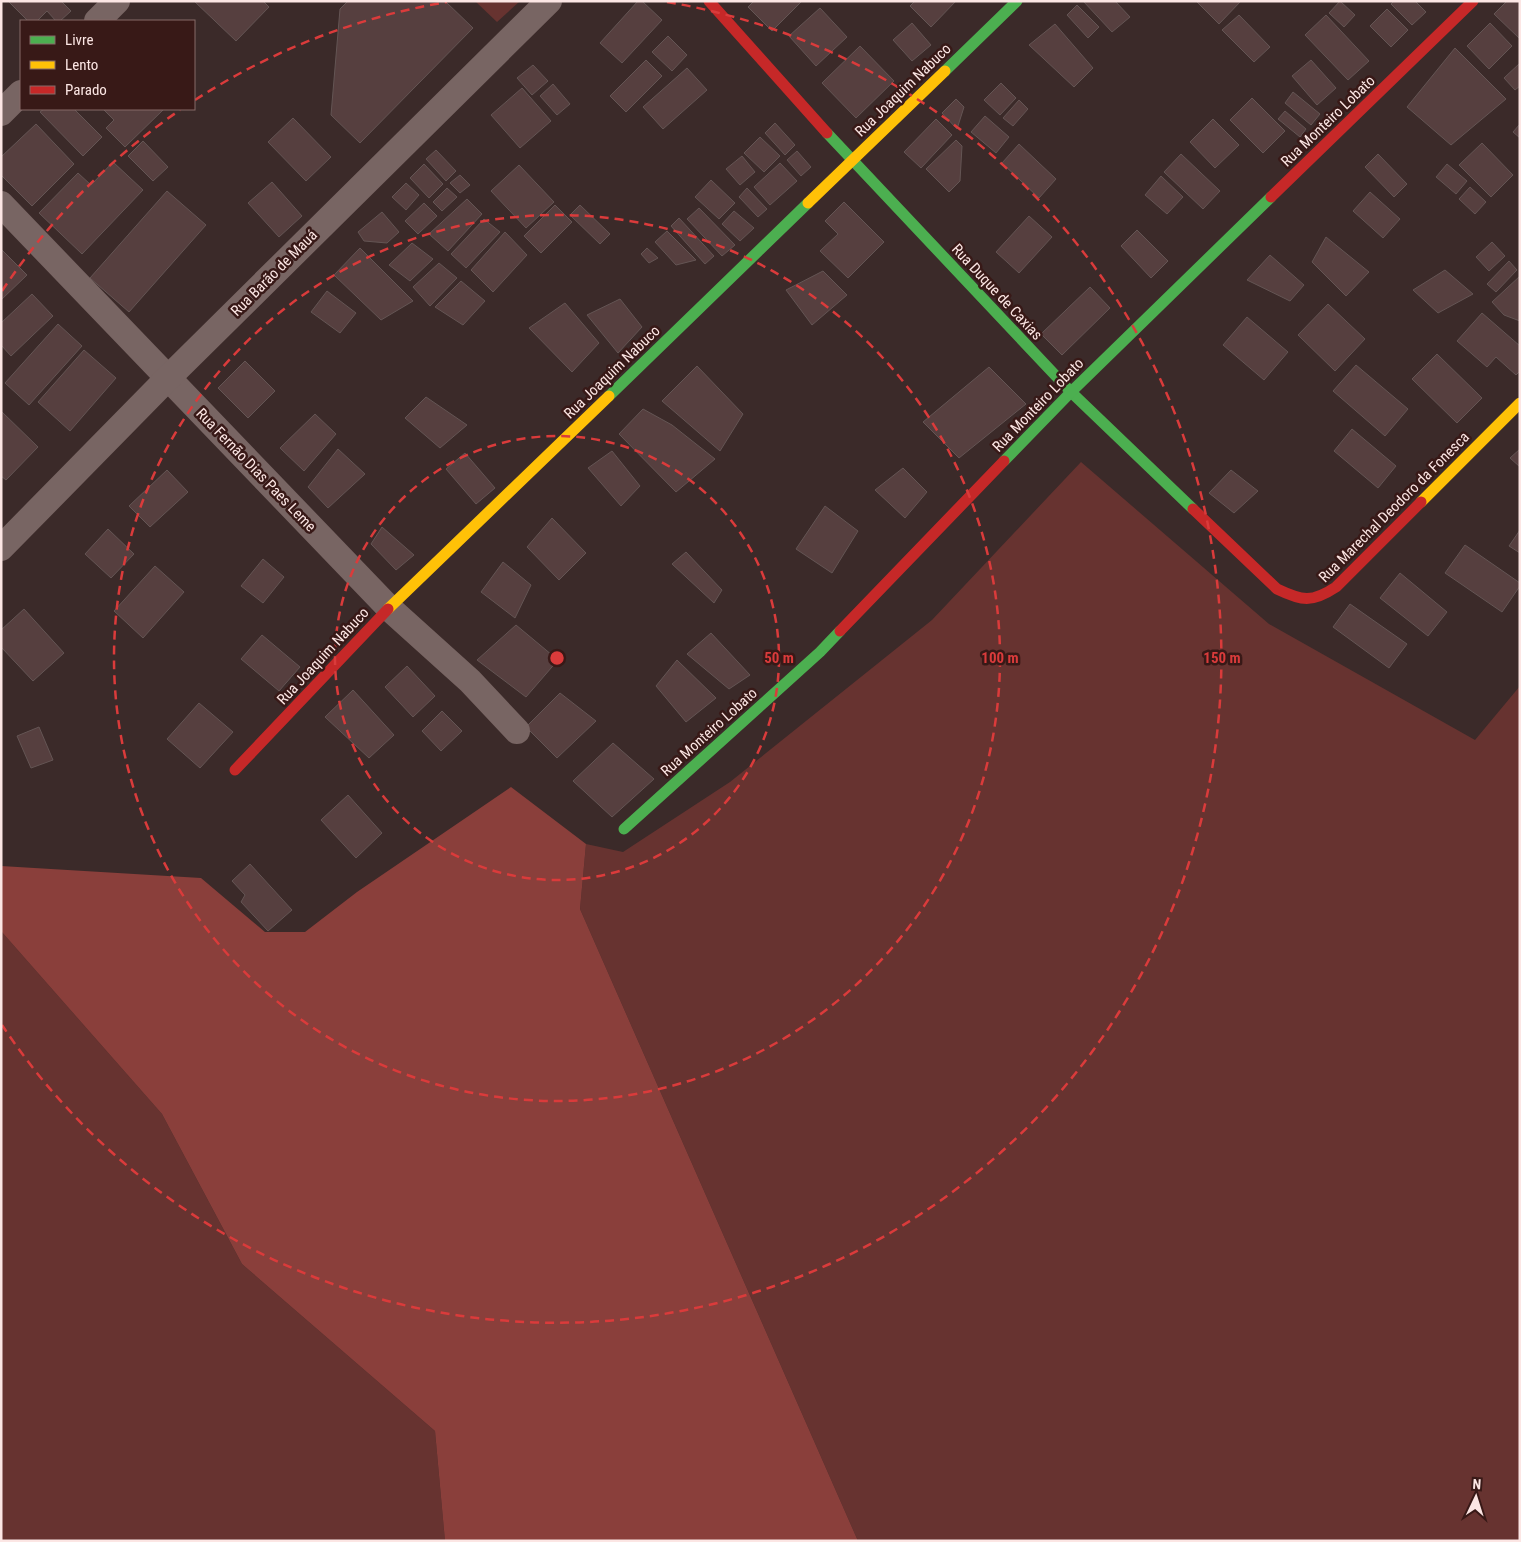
<svg xmlns="http://www.w3.org/2000/svg" width="1521" height="1542" viewBox="0 0 1521 1542" font-family="'Roboto Condensed',sans-serif">
  <style>
    .green { fill: #673330 }
    .forest { fill: #8a3f3b }
    .building { fill: #563f3f; stroke: #645554 }
    .lines { fill: none; stroke-linecap: round; stroke-linejoin: round }
    .street { stroke: #786563; stroke-width: 26 }
    .fast { stroke: #4caf50; stroke-width: 11 }
    .slow { stroke: #ffc107; stroke-width: 11 }
    .jam { stroke: #c62828; stroke-width: 11 }
    .ring { fill: none; stroke: #da3b3b; stroke-width: 2.5; stroke-dasharray: 9 6 }
    .labels { text-anchor: middle; dominant-baseline: central; stroke-width: 5; stroke-linejoin: round; paint-order: stroke }
    .street-label { font-size: 15px; fill: #fce6e4; stroke: #381917 }
    .centre { fill: #da3b3b; stroke: #381917; stroke-width: 2.5 }
    .ring-label { font-size: 15px; text-anchor: middle; font-weight: bold; fill: #da3b3b; stroke: #381917; stroke-width: 5; stroke-linejoin: round; paint-order: stroke }
  </style>
  <rect width="100%" height="100%" fill="#3b2a29"/>
  <g class="green">
    <path d="M475 1H520L497 22Z"/>
    <path d="M1081 462 1269 624 1475 740 1520 686V1541H858L580 909 586 844 623 852 730 782 932 620Z"/>
    <path d="M1 931 162 1114 242 1264 435 1431 445 1541H1Z"/>
  </g>
  <path class="forest" d="M511 787 586 844 580 909 858 1541H445L435 1431 242 1264 162 1114 1 931V866L201 878 265 932H305L357 892Z"/>
  <g class="building">
    <path d="M8 1H61L71 11 60 21H56L47 11 37 21H28Z"/>
    <path d="M194 1H263L269 7 236 41Z"/>
    <path d="M348 1H445L473 28 360 143 331 115 340 9Z"/>
    <path d="M638 1H642L662 20 622 63 600 43Z"/>
    <path d="M754 1H802L772 31 748 7Z"/>
    <path d="M915 1H956L931 27 910 6Z"/>
    <path d="M1083 1H1115L1130 17 1112 32Z"/>
    <path d="M1196 1H1241L1219 24Z"/>
    <path d="M1340 1 1355 15 1344 27 1329 13Z"/>
    <path d="M1394 1H1415L1426 12 1412 25 1391 4Z"/>
    <path d="M1507 1H1518L1520 3V39L1494 14Z"/>
    <path d="M1077 5 1099 27 1088 38 1067 15Z"/>
    <path d="M820 8 847 37 816 66 789 36Z"/>
    <path d="M1387 9 1408 30 1391 47 1370 26Z"/>
    <path d="M1239 15 1270 47 1254 62 1222 30Z"/>
    <path d="M1326 15 1369 61 1348 80 1305 35Z"/>
    <path d="M912 23 931 45 912 61 893 40Z"/>
    <path d="M1490 23 1512 46 1489 69 1467 46Z"/>
    <path d="M1055 24 1093 68 1074 87 1029 45Z"/>
    <path d="M668 36 687 55 672 71 652 52Z"/>
    <path d="M860 46 894 81 856 118 822 83Z"/>
    <path d="M1455 48 1506 99 1451 145 1407 107Z"/>
    <path d="M646 60 662 76 626 112 610 96Z"/>
    <path d="M1311 60 1336 88 1317 105 1292 76Z"/>
    <path d="M1520 63V86L1515 90 1504 78Z"/>
    <path d="M533 65 548 81 532 95 517 78Z"/>
    <path d="M687 68 707 90 663 129 643 107Z"/>
    <path d="M1001 83 1016 98 1000 115 984 100Z"/>
    <path d="M553 84 570 104 557 115 540 96Z"/>
    <path d="M522 88 551 121 520 148 491 115Z"/>
    <path d="M1293 92 1320 114 1311 125 1285 103Z"/>
    <path d="M1252 98 1285 131 1263 153 1230 120Z"/>
    <path d="M956 99 964 107 957 129 942 113Z"/>
    <path d="M1019 100 1028 109 1013 126 1003 118Z"/>
    <path d="M44 109H74L102 137 83 156 40 112Z"/>
    <path d="M103 109H164L125 147 106 128 114 120Z"/>
    <path d="M1285 111 1306 129 1300 137 1278 119Z"/>
    <path d="M985 116 1009 137 996 153 971 132Z"/>
    <path d="M293 118 331 157 306 181 268 142Z"/>
    <path d="M936 119 952 135 921 168 904 152Z"/>
    <path d="M1213 119 1239 145 1215 168 1190 142Z"/>
    <path d="M775 123 795 145 785 155 765 133Z"/>
    <path d="M36 124 74 164 32 206 1 175V157Z"/>
    <path d="M1520 124V138L1513 132Z"/>
    <path d="M760 137 780 156 764 172 744 153Z"/>
    <path d="M956 140 962 146 960 181 949 192 926 169Z"/>
    <path d="M143 141 168 167 153 181 128 156Z"/>
    <path d="M1482 143 1513 175 1491 197 1459 165Z"/>
    <path d="M1019 144 1056 179 1039 198 1002 163Z"/>
    <path d="M436 150 456 171 446 181 426 159Z"/>
    <path d="M797 151 811 167 801 176 787 160Z"/>
    <path d="M1181 154 1220 191 1203 209 1164 172Z"/>
    <path d="M1378 154 1407 184 1394 197 1365 167Z"/>
    <path d="M742 156 755 172 740 185 726 169Z"/>
    <path d="M113 162 143 190 82 254 39 213 78 173 91 185Z"/>
    <path d="M780 163 797 181 770 205 754 187Z"/>
    <path d="M424 164 443 184 429 198 410 178Z"/>
    <path d="M1447 164 1467 181 1456 194 1436 177Z"/>
    <path d="M519 165 554 202 526 228 491 191Z"/>
    <path d="M460 175 470 185 460 193 450 183Z"/>
    <path d="M1161 176 1183 197 1167 214 1145 195Z"/>
    <path d="M711 180 735 203 719 219 695 197Z"/>
    <path d="M272 182 302 216 279 237 248 203Z"/>
    <path d="M406 183 419 195 406 210 392 197Z"/>
    <path d="M1470 187 1486 202 1475 214 1459 199Z"/>
    <path d="M447 188 457 197 442 211 433 202Z"/>
    <path d="M747 188 767 209 758 217 739 197Z"/>
    <path d="M167 191 206 225 129 312 90 278Z"/>
    <path d="M1370 192 1400 219 1383 238 1353 211Z"/>
    <path d="M467 199 482 214 448 251 429 234Z"/>
    <path d="M844 202 884 242 848 278 820 251 838 234 825 221Z"/>
    <path d="M424 203 437 216 418 234 405 221Z"/>
    <path d="M555 205 572 222 541 253 524 236Z"/>
    <path d="M580 205 610 234 600 244 570 215Z"/>
    <path d="M699 208 735 245 722 256 687 219Z"/>
    <path d="M734 211 754 228 740 241 722 224Z"/>
    <path d="M382 212 399 232 387 243 364 241 358 232Z"/>
    <path d="M1029 216 1052 237 1019 273 996 252Z"/>
    <path d="M679 218 714 256 705 264 671 226Z"/>
    <path d="M484 219 500 232 466 268 451 254Z"/>
    <path d="M1137 230 1168 261 1151 278 1121 246Z"/>
    <path d="M667 231 696 260 676 265 655 242Z"/>
    <path d="M505 232 527 255 493 292 471 270Z"/>
    <path d="M1326 237 1369 272 1346 296 1312 262Z"/>
    <path d="M1492 242 1505 256 1489 271 1476 257Z"/>
    <path d="M412 243 433 259 410 281 389 265Z"/>
    <path d="M360 248 413 301 381 320 334 275Z"/>
    <path d="M647 248 658 258 649 263 641 254Z"/>
    <path d="M1 249 27 275 1 300Z"/>
    <path d="M1270 255 1304 285 1290 301 1247 280Z"/>
    <path d="M1509 261 1517 270 1496 292 1487 284Z"/>
    <path d="M439 263 457 278 430 306 413 287Z"/>
    <path d="M1445 270 1473 294 1438 313 1413 290Z"/>
    <path d="M823 271 847 295 812 325 786 290Z"/>
    <path d="M1520 276V321L1504 315 1492 302Z"/>
    <path d="M461 281 485 301 463 325 435 307Z"/>
    <path d="M1090 287 1110 308 1062 355 1041 334Z"/>
    <path d="M327 291 356 313 340 333 311 312Z"/>
    <path d="M32 294 53 316 11 356 1 345V323Z"/>
    <path d="M620 299 642 327 618 353 587 315Z"/>
    <path d="M565 303 599 343 572 372 529 328Z"/>
    <path d="M1328 304 1365 339 1335 371 1298 335Z"/>
    <path d="M1482 313 1520 346V371L1516 375 1496 357 1487 367 1457 341Z"/>
    <path d="M1247 317 1288 352 1264 380 1223 345Z"/>
    <path d="M58 324 82 346 29 405 5 383Z"/>
    <path d="M84 350 116 378 70 431 38 402Z"/>
    <path d="M1437 354 1482 398 1457 423 1412 379Z"/>
    <path d="M245 361 275 391 248 418 218 388Z"/>
    <path d="M1356 365 1408 409 1385 436 1333 391Z"/>
    <path d="M697 366 743 414 720 451 662 401Z"/>
    <path d="M989 367 1026 404 959 458 923 422Z"/>
    <path d="M426 397 467 425 440 448 405 418Z"/>
    <path d="M643 409 672 425 715 459 676 492 619 434Z"/>
    <path d="M1 411 38 447 6 480 1 476Z"/>
    <path d="M315 414 336 434 304 471 280 448Z"/>
    <path d="M1352 429 1396 466 1378 488 1334 451Z"/>
    <path d="M338 449 365 474 328 508 308 487Z"/>
    <path d="M1520 449V467L1510 458Z"/>
    <path d="M612 451 640 486 621 506 588 468Z"/>
    <path d="M465 453 495 488 476 504 446 469Z"/>
    <path d="M903 468 927 492 905 518 875 490Z"/>
    <path d="M167 470 188 492 150 527 129 506Z"/>
    <path d="M1231 470 1258 491 1234 513 1209 493Z"/>
    <path d="M825 506 858 531 832 573 796 549Z"/>
    <path d="M552 518 586 553 559 580 527 547Z"/>
    <path d="M382 527 414 555 396 570 371 544Z"/>
    <path d="M108 529 134 554 111 578 85 554Z"/>
    <path d="M1520 530V553L1509 546Z"/>
    <path d="M1465 545 1520 583V586L1502 612 1445 573Z"/>
    <path d="M686 552 722 590 714 603 672 564Z"/>
    <path d="M263 559 284 577 263 603 241 586Z"/>
    <path d="M503 562 531 585 515 618 481 592Z"/>
    <path d="M155 566 184 592 143 638 114 611Z"/>
    <path d="M1400 573 1447 612 1428 636 1380 598Z"/>
    <path d="M1350 604 1407 644 1389 668 1333 627Z"/>
    <path d="M24 609 64 653 33 681 1 647V630Z"/>
    <path d="M516 625 558 660 526 697 477 660Z"/>
    <path d="M711 633 750 675 729 689 687 654Z"/>
    <path d="M262 635 300 667 279 691 241 659Z"/>
    <path d="M677 660 716 698 686 722 656 686Z"/>
    <path d="M407 666 435 696 413 717 385 687Z"/>
    <path d="M353 690 394 735 369 758 325 717Z"/>
    <path d="M560 693 596 721 557 758 526 727Z"/>
    <path d="M199 703 233 732 200 768 167 739Z"/>
    <path d="M442 711 462 731 441 751 422 731Z"/>
    <path d="M39 727 53 760 31 768 17 736Z"/>
    <path d="M613 743 654 779 612 817 573 781Z"/>
    <path d="M348 795 382 833 356 858 321 820Z"/>
    <path d="M250 864 292 910 268 931 241 902 245 895 232 881Z"/>
  </g>
  <g class="lines">
    <g class="street">
      <path d="M97 21 117 1"/>
      <path d="M1 113 21 93"/>
      <path d="M1 204 389 608 470 681 517 731"/>
      <path d="M1 548 168 378 549 1"/>
    </g>
    <g class="fast">
      <path d="M945 71 1017 1"/>
      <path d="M827 133 1071 392 1193 509"/>
      <path d="M609 396 808 203"/>
      <path d="M1004 461 1071 392 1271 197"/>
      <path d="M624 829 820 652 840 631"/>
    </g>
    <g class="slow">
      <path d="M808 203 945 71"/>
      <path d="M1421 502 1520 403"/>
      <path d="M388 609 609 396"/>
    </g>
    <g class="jam">
      <path d="M709 1 827 133"/>
      <path d="M1271 197 1473 1"/>
      <path d="M1193 509 1277 589C1302 601 1312 603 1336 587L1421 502"/>
      <path d="M840 631 1004 461"/>
      <path d="M235 770 388 609"/>
    </g>
  </g>
  <g class="ring">
    <circle cx="557" cy="658" r="222"/>
    <circle cx="557" cy="658" r="443"/>
    <path d="M2 291A665 665 0 0 1 180 110M195 100A665 665 0 0 1 447 2M667 2A665 665 0 1 1 2 1025"/>
  </g>
  <g class="labels">
    <g class="street-label">
      <text transform="translate(903 90) rotate(-44)">Rua Joaquim Nabuco</text>
      <text transform="translate(1328 121) rotate(-44)">Rua Monteiro Lobato</text>
      <text transform="translate(274 273) rotate(-45)">Rua Barão de Mauá</text>
      <text transform="translate(997 292) rotate(47)">Rua Duque de Caxias</text>
      <text transform="translate(612 372) rotate(-44)">Rua Joaquim Nabuco</text>
      <text transform="translate(1038 405) rotate(-46)">Rua Monteiro Lobato</text>
      <text transform="translate(256 470) rotate(46)">Rua Fernão Dias Paes Leme</text>
      <text transform="translate(1394 507) rotate(-45)">Rua Marechal Deodoro da Fonesca</text>
      <text transform="translate(323 656) rotate(-47)">Rua Joaquim Nabuco</text>
      <text transform="translate(709 732) rotate(-42)">Rua Monteiro Lobato</text>
    </g>
  </g>
  <circle cx="557" cy="658" r="8" class="centre"/>
  <g class="ring-label">
    <text x="779" y="663">50 m</text>
    <text x="1000" y="663">100 m</text>
    <text x="1222" y="663">150 m</text>
  </g>
  <rect width="1521" height="1542" fill="none" stroke="#fce6e4" stroke-width="5"/>
  <rect x="20" y="20" width="175" height="90" fill="#381917" stroke="#866b69"/>
  <rect x="30" y="36" width="25" height="8" fill="#4caf50" stroke="#866b69"/>
  <text x="65" y="45" font-size="15" fill="#fce6e4">Livre</text>
  <rect x="30" y="61" width="25" height="8" fill="#ffc107" stroke="#866b69"/>
  <text x="65" y="70" font-size="15" fill="#fce6e4">Lento</text>
  <rect x="30" y="86" width="25" height="8" fill="#c62828" stroke="#866b69"/>
  <text x="65" y="95" font-size="15" fill="#fce6e4">Parado</text>
  <g transform="translate(1476 1497) rotate(4)" stroke="#381917" stroke-width="4" paint-order="stroke">
  <path d="M0-4L9 19L0 12L-9 19Z" fill="#fce6e4"/>
  <text y="-8" font-size="14" font-weight="bold" text-anchor="middle" fill="#fce6e4">N</text>
  </g>
</svg>
